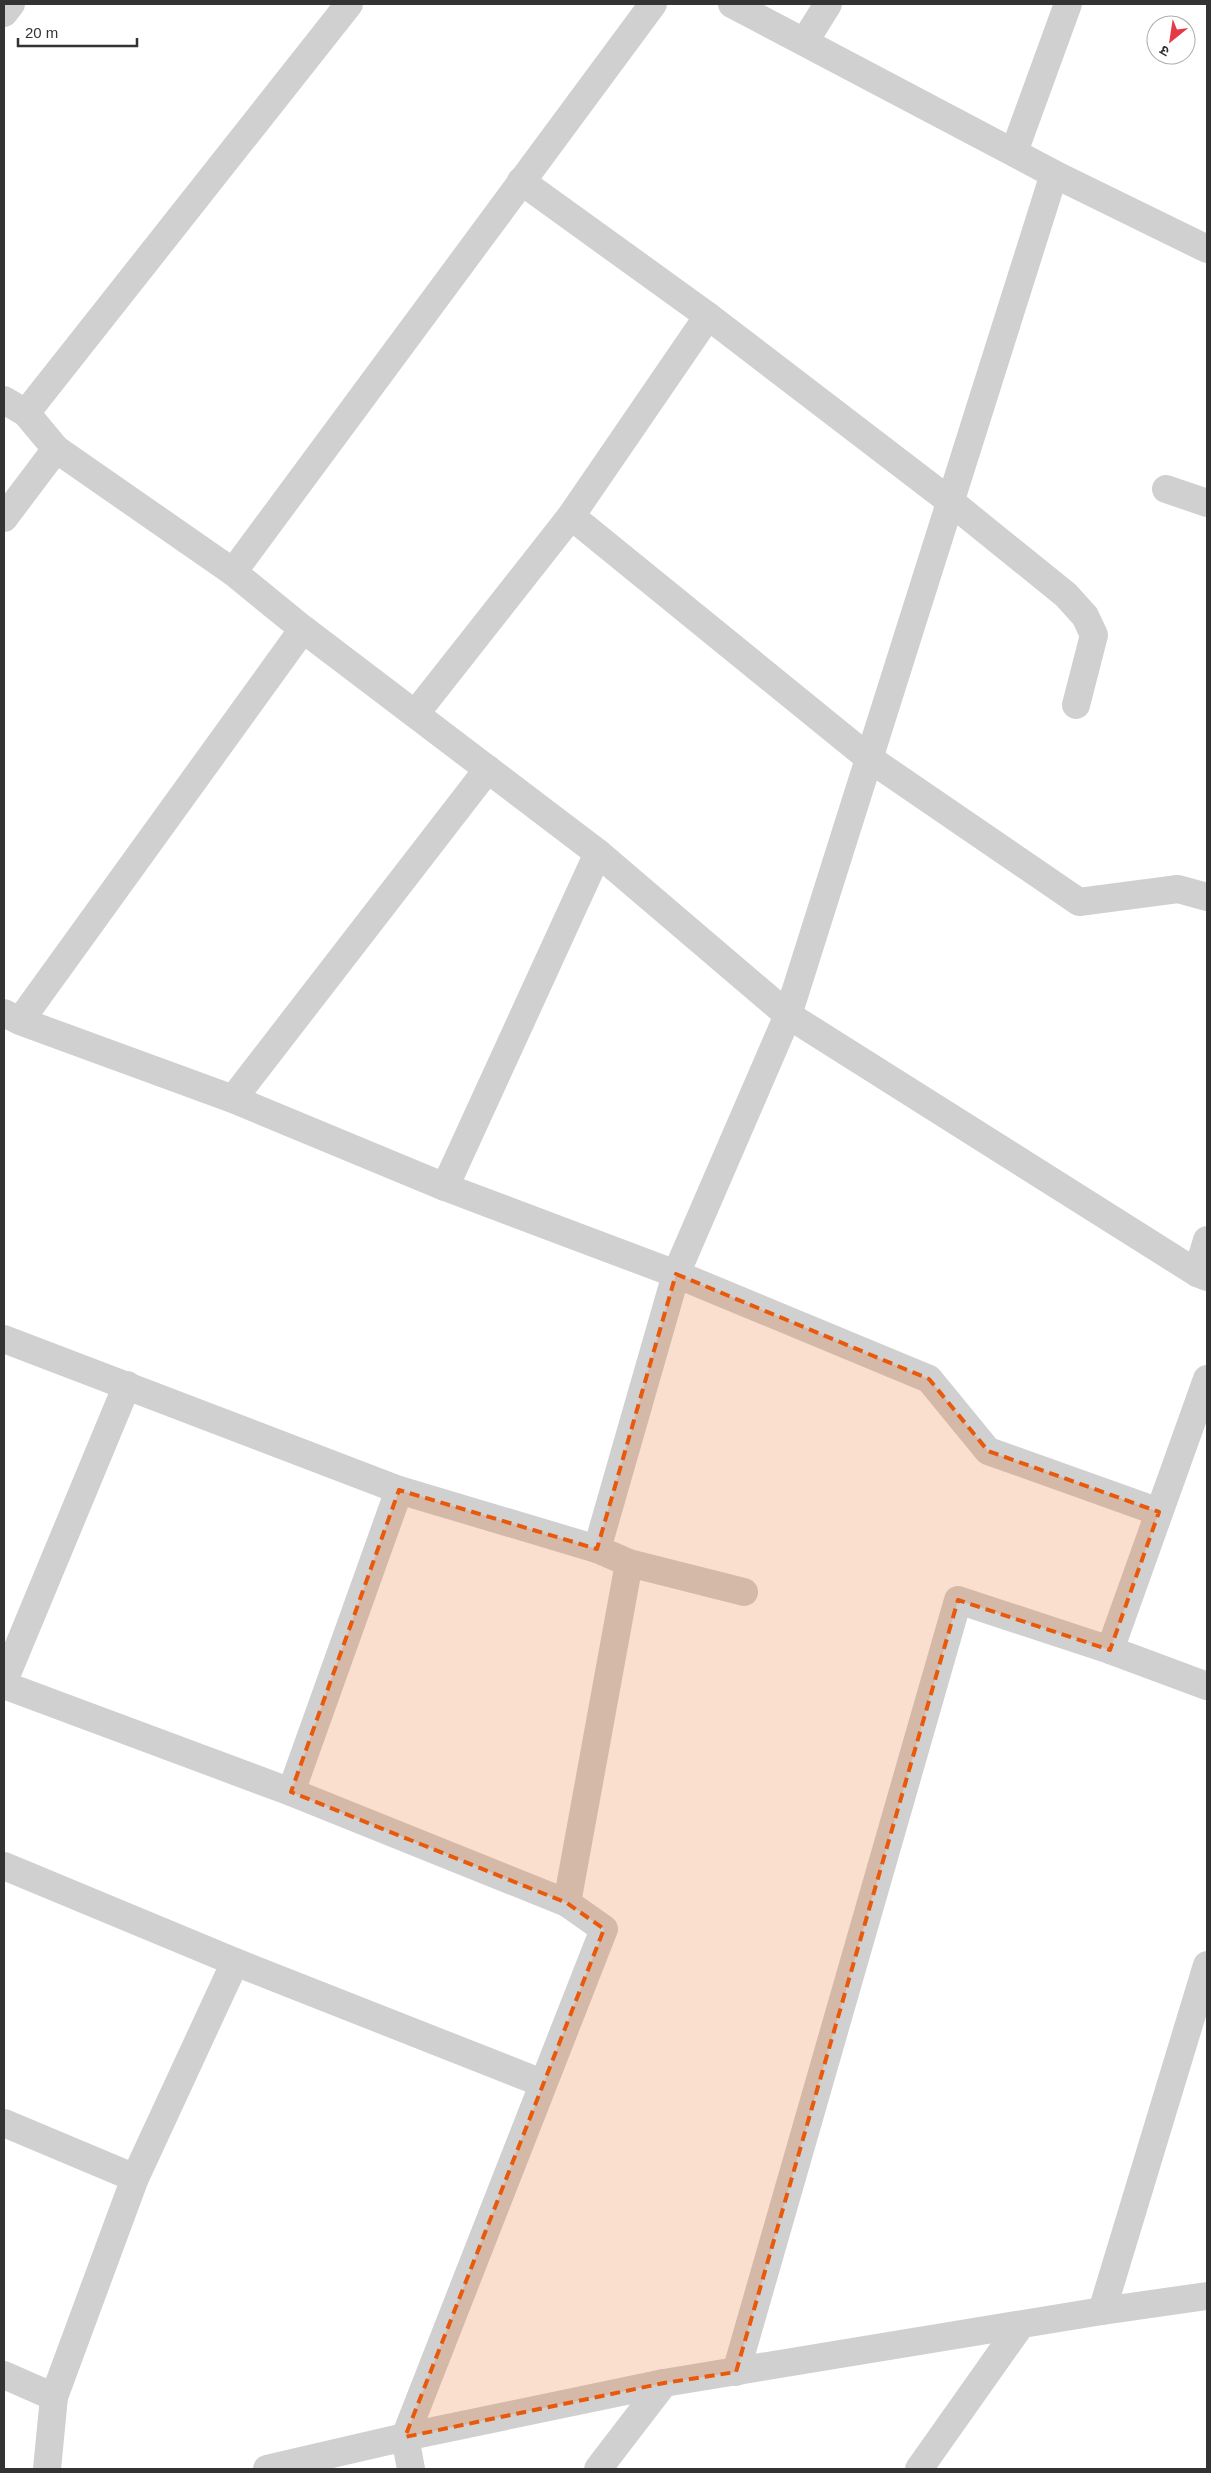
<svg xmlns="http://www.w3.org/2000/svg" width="1211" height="2473" viewBox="0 0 1211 2473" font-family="Arial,'Noto Sans Devanagari',sans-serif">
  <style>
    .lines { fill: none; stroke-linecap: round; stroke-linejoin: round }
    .street { stroke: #d0d0d0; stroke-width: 28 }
    .marked { fill: #e8590c; fill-opacity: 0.2; stroke: #e8590c; stroke-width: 4; stroke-dasharray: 10 6; stroke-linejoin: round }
  </style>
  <rect width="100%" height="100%" fill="#fff"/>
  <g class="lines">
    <g class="street">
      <path d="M732 4 1054 174 1207 249"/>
      <path d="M4 13 11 4"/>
      <path d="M805 41 828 4"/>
      <path d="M1014 152 1068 4"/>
      <path d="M521 181 708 316 951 502 1066 595 1085 616 1094 635 1076 705"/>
      <path d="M4 400 26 413 56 449 233 572 303 629 598 853 788 1015 1197 1273 1207 1277"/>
      <path d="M26 413 349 4"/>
      <path d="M1166 489 1207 503"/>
      <path d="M571 516 870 759 1079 902 1178 889 1207 897"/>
      <path d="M4 518 56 449"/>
      <path d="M233 572 653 4"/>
      <path d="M416 713 571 516 708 316"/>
      <path d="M4 1013 20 1021 233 1099 445 1187 676 1274 929 1379 988 1451 1159 1512"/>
      <path d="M20 1021 303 629"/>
      <path d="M233 1099 488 769"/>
      <path d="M445 1187 598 853"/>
      <path d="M1197 1273 1207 1240"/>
      <path d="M4 1339 399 1490 597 1549 629 1563 567 1903 604 1929 405 2437 411 2469"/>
      <path d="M597 1549 676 1274 788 1015 1054 174"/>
      <path d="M629 1563 744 1592"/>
      <path d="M1110 1650 1207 1686"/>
      <path d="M4 1681 127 1385"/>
      <path d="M4 1685 291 1792 567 1903"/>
      <path d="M291 1792 399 1490"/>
      <path d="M4 1866 235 1962 542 2083"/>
      <path d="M4 2123 135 2178"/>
      <path d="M1102 2311 1207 1965"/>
      <path d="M736 2372 958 1600 1110 1650 1207 1379"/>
      <path d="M4 2375 54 2397"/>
      <path d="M47 2469 54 2397 135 2178 235 1962"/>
      <path d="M267 2469 405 2437 664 2383 1102 2311 1207 2296"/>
      <path d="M598 2469 664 2383"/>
      <path d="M919 2469 1020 2326"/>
    </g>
  </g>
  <path class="marked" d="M676 1274 929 1379 988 1451 1159 1512 1110 1650 958 1600 736 2372 664 2383 405 2437 604 1929 567 1903 291 1792 399 1490 597 1549Z"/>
  <rect width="1211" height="2473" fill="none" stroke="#333333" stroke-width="10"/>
  <g transform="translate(1171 40) rotate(210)"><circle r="24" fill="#ffffff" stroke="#adadad"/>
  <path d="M0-4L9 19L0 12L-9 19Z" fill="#e63946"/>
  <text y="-8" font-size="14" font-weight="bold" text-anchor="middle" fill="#333333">उ</text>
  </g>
  <path d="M18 38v8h119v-8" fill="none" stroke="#333333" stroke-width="2.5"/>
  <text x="25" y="38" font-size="15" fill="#333333" stroke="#ffffff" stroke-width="4" paint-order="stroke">20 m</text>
</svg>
